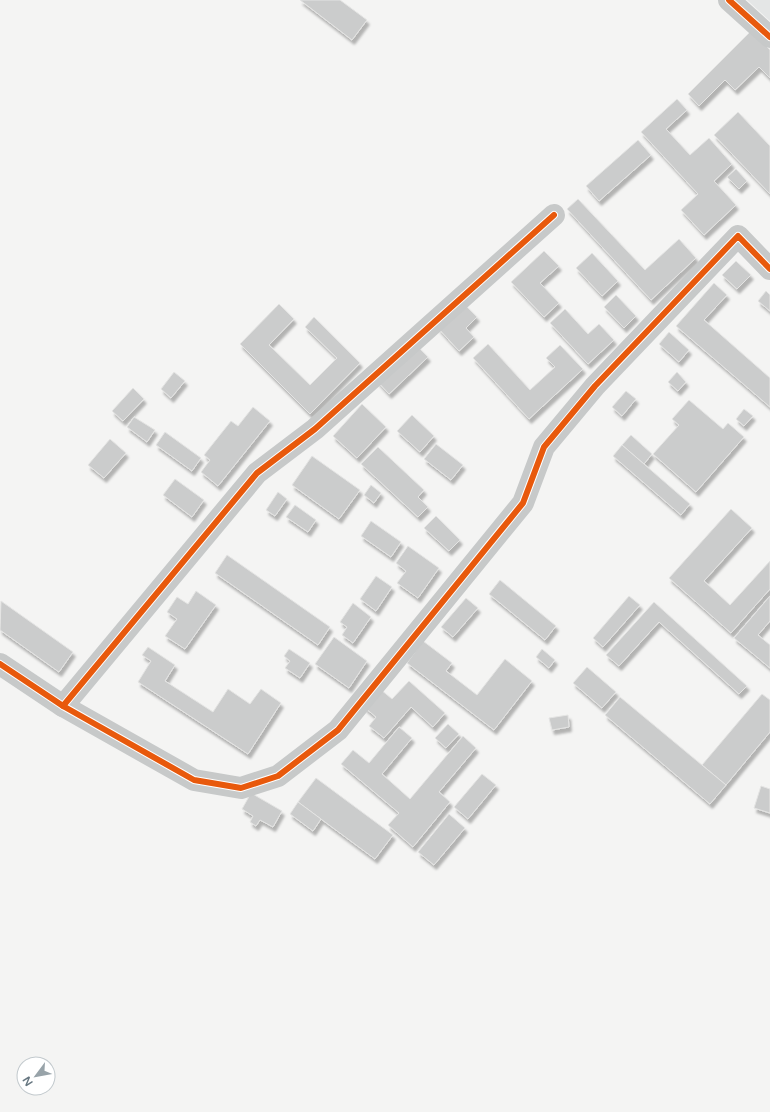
<svg xmlns="http://www.w3.org/2000/svg" width="770" height="1112" viewBox="0 0 770 1112" font-family="'Varela Round',sans-serif">
  <style>
    .built { fill: #e4e6e6 }
    .building { fill: #cbcccc; stroke: #e4e4e3; filter: url(#shadow) }
    .lines { fill: none; stroke-linecap: round; stroke-linejoin: round }
    .minor { stroke: #c7c9c9; stroke-width: 22 }
    .cycleway-casing { stroke: #fff; stroke-width: 8 }
    .cycleway { stroke: #e8590c; stroke-width: 6 }
  </style>
  <defs>
    <filter id="shadow"><feDropShadow dx="2.5" dy="4.5" stdDeviation="1" flood-color="#0004"/></filter>
  </defs>
  <rect width="100%" height="100%" fill="#f4f4f3"/>
  <path class="built" d="M747 0H770V21Z"/>
  <g class="building">
    <path d="M300 0H340L367 20 352 40Z"/>
    <path d="M751 31 770 50V78L759 67 735 90 725 80 699 106 688 94Z"/>
    <path d="M677 99 687 110 666 129 690 155 709 138 732 164 714 181 736 205 704 235 681 210 698 194 641 132Z"/>
    <path d="M738 112 770 146V194L714 135Z"/>
    <path d="M638 140 651 155 599 201 586 186Z"/>
    <path d="M736 169 747 181 739 189 727 177Z"/>
    <path d="M578 199 645 270 679 239 696 258 651 300 567 209Z"/>
    <path d="M544 251 559 266 540 283 559 303 544 317 511 282Z"/>
    <path d="M592 253 618 281 602 296 576 268Z"/>
    <path d="M736 261 751 275 737 289 722 275Z"/>
    <path d="M714 283 727 295 704 320 770 378V407L676 326Z"/>
    <path d="M766 291 770 295V311L758 301Z"/>
    <path d="M616 295 636 316 624 328 604 307Z"/>
    <path d="M279 304 294 319 269 345 310 385 337 358 305 327 314 317 360 363 310 414 240 344Z"/>
    <path d="M464 304 477 317 466 328 474 337 459 351 438 328Z"/>
    <path d="M565 309 588 334 599 324 614 340 588 364 550 323Z"/>
    <path d="M669 332 689 350 679 362 659 344Z"/>
    <path d="M415 344 428 357 389 394 377 381Z"/>
    <path d="M488 344 530 390 555 367 546 358 560 345 583 369 529 419 473 358Z"/>
    <path d="M174 372 185 381 171 398 161 389Z"/>
    <path d="M677 372 686 382 678 391 668 382Z"/>
    <path d="M133 388 144 399 123 421 112 411Z"/>
    <path d="M626 391 636 399 622 416 612 407Z"/>
    <path d="M689 400 723 429 728 423 744 437 696 492 653 454 679 425 672 419Z"/>
    <path d="M362 404 386 427 357 458 333 436Z"/>
    <path d="M253 407 270 421 218 486 201 472 210 460 204 455 231 421 238 426Z"/>
    <path d="M744 409 753 416 744 426 736 419Z"/>
    <path d="M412 415 434 436 420 452 397 431Z"/>
    <path d="M134 417 155 430 147 442 127 427Z"/>
    <path d="M165 432 201 458 192 471 156 445Z"/>
    <path d="M631 435 652 454 644 464 622 445Z"/>
    <path d="M110 439 126 453 104 478 88 465Z"/>
    <path d="M436 444 463 465 451 480 424 459Z"/>
    <path d="M622 445 690 504 681 515 613 456Z"/>
    <path d="M378 447 424 490 418 497 428 507 418 517 361 464Z"/>
    <path d="M312 456 360 490 339 519 292 485Z"/>
    <path d="M175 479 204 500 192 517 163 495Z"/>
    <path d="M371 485 381 493 374 503 364 495Z"/>
    <path d="M278 492 287 499 275 516 266 510Z"/>
    <path d="M295 505 316 520 308 532 286 517Z"/>
    <path d="M731 509 752 528 704 581 730 605 770 561V589L731 633 669 578Z"/>
    <path d="M436 516 460 540 449 551 424 528Z"/>
    <path d="M371 521 401 542 391 557 361 536Z"/>
    <path d="M408 546 439 568 418 598 397 583 406 571 396 563Z"/>
    <path d="M227 555 330 627 318 645 215 573Z"/>
    <path d="M376 576 392 587 376 611 360 599Z"/>
    <path d="M500 580 556 626 545 640 489 594Z"/>
    <path d="M196 591 216 605 185 649 165 636 177 619 167 612 177 597 188 604Z"/>
    <path d="M629 596 640 605 603 647 593 638Z"/>
    <path d="M770 596V621L758 635 770 645V668L734 638Z"/>
    <path d="M466 598 478 608 453 637 441 627Z"/>
    <path d="M1 601 73 652 59 672 0 630Z"/>
    <path d="M654 602 747 686 739 694 659 622 619 666 606 655Z"/>
    <path d="M353 603 371 617 353 643 342 635 347 627 340 622Z"/>
    <path d="M334 637 367 661 349 688 315 664Z"/>
    <path d="M423 641 452 663 446 671 477 695 505 659 532 681 494 730 407 663Z"/>
    <path d="M148 647 175 665 165 681 213 712 228 689 250 704 261 689 281 703 248 754 138 682 151 661 142 655Z"/>
    <path d="M289 649 310 663 300 678 285 668 290 661 284 656Z"/>
    <path d="M542 649 555 660 549 668 536 657Z"/>
    <path d="M587 667 616 692 602 708 573 683Z"/>
    <path d="M409 681 445 713 433 727 411 707 384 738 369 726 376 717 364 707 380 689 392 699Z"/>
    <path d="M762 694 770 700V732L726 785 702 765Z"/>
    <path d="M620 697 726 785 710 804 605 715Z"/>
    <path d="M568 715 569 727 552 730 549 718Z"/>
    <path d="M448 724 459 734 446 748 435 738Z"/>
    <path d="M399 727 412 738 382 774 410 799 463 736 476 748 439 792 450 802 413 847 388 825 399 813 341 764 353 750 369 763Z"/>
    <path d="M482 774 496 785 468 819 454 807Z"/>
    <path d="M316 778 393 835 375 859 298 802Z"/>
    <path d="M761 786 770 789V813L754 808Z"/>
    <path d="M251 793 282 811 273 827 260 820 256 826 250 822 253 816 242 809Z"/>
    <path d="M298 802 321 819 313 831 290 814Z"/>
    <path d="M449 814 465 828 434 865 418 852Z"/>
  </g>
  <g class="lines">
    <g class="minor">
      <path d="M729 0 770 37"/>
      <path d="M0 664 63 706 194 780 241 788 278 776 338 730 523 503 544 447 595 386 738 236 770 269"/>
      <path d="M63 706 257 473 315 429 554 215"/>
    </g>
    <defs>
      <g id="cycleway">
        <path d="M729 0 770 37"/>
        <path d="M0 664 63 706 194 780 241 788 278 776 338 730 523 503 544 447 595 386 738 236 770 269"/>
        <path d="M63 706 257 473 315 429 554 215"/>
      </g>
    </defs>
    <use href="#cycleway" class="cycleway-casing"/>
    <use href="#cycleway" class="cycleway"/>
  </g>
  <g transform="translate(36 1076) rotate(238)"><circle r="19" fill="#ffffff" stroke="#c2c9cd"/>
  <path d="M0-3L7 15L0 10L-7 15Z" fill="#98a3a9"/>
  <text y="-6" font-size="11" font-weight="bold" text-anchor="middle" fill="#677781">N</text>
  </g>
</svg>
